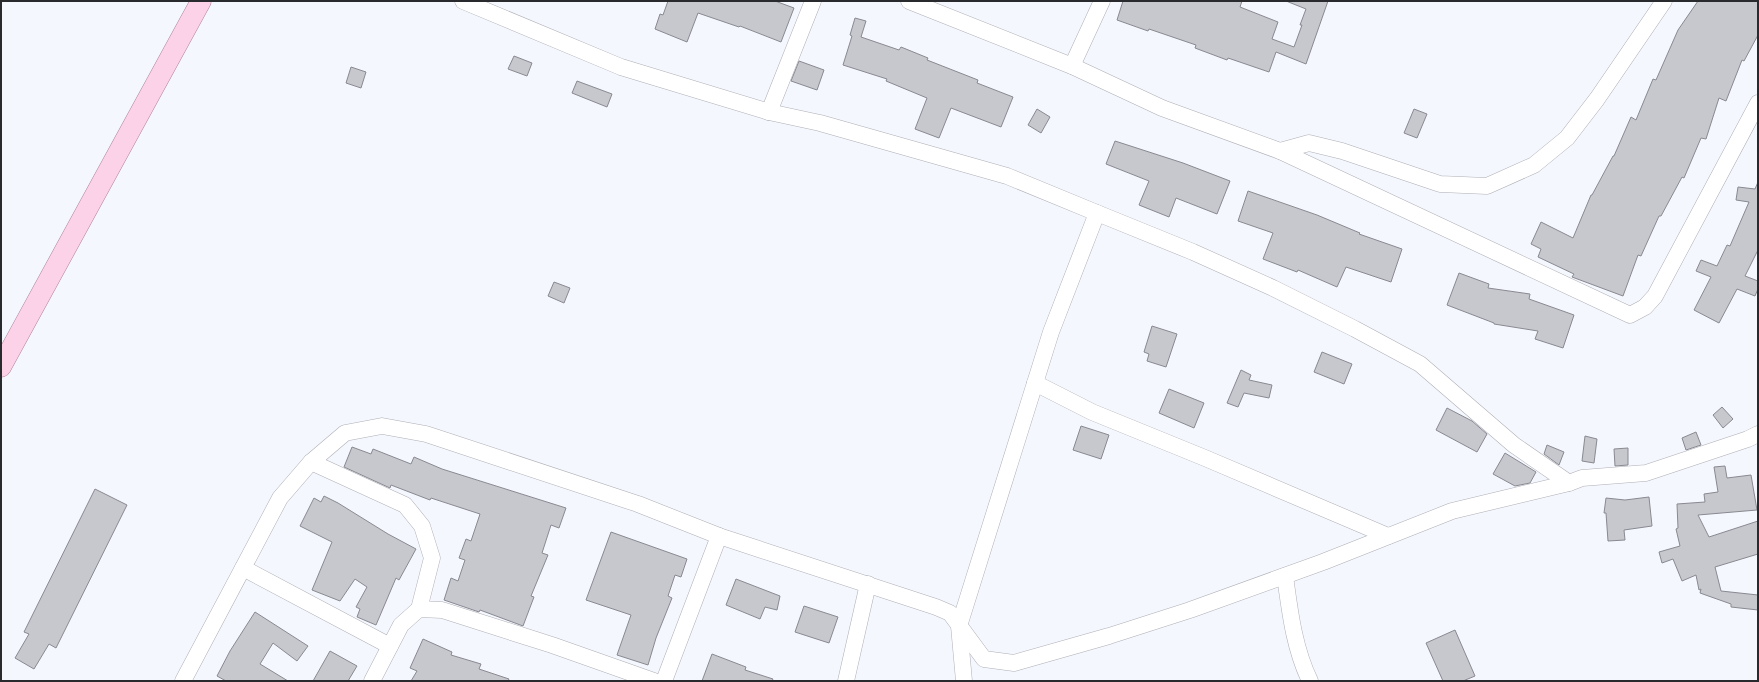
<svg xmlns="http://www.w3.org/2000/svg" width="1759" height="682" viewBox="0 0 1759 682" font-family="Literata,serif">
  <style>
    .building { fill: #c6c8ce; stroke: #898a91 }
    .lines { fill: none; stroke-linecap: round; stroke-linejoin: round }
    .minor-casing { stroke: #aeafb6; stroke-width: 17 }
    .major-casing { stroke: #b0849c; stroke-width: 21 }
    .minor { stroke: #fff; stroke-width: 16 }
    .major { stroke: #fbd2e8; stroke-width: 20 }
  </style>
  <rect width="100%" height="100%" fill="#f5f7fe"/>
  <g class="building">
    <path d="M668 1H775L794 8 781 42 740 26 739 27 698 13 687 42 655 29 660 14 663 15Z"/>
    <path d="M1123 1H1242L1240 7 1278 22 1272 39 1294 47 1302 25H1300L1306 9 1286 1H1328L1306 64 1276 52 1269 72 1228 58 1227 60 1195 48 1196 45 1149 29 1148 31 1117 20Z"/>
    <path d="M1698 1H1758V35L1744 61 1742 60 1726 101 1719 98 1706 139 1701 138 1684 178 1682 177 1661 216H1659L1641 256 1638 255 1623 296 1572 277 1574 274 1538 257 1541 249 1531 244 1541 222 1573 238 1591 195H1592L1613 156H1614L1631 117 1636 120 1653 79 1656 80 1678 30Z"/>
    <path d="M855 18 866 21 861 37 899 50 901 47 928 58 927 60 978 80 977 83 1013 97 1001 127 951 108 939 138 915 129 927 98 886 81 887 79 843 65 852 36 850 35Z"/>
    <path d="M514 56 532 63 527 76 508 69Z"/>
    <path d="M799 61 824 70 817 90 791 81Z"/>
    <path d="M351 67 366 72 361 88 346 83Z"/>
    <path d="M577 81 612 94 607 107 572 93Z"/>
    <path d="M1037 109 1050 117 1041 133 1028 125Z"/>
    <path d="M1414 109 1427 114 1417 138 1404 133Z"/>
    <path d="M1115 141 1183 163 1230 181 1217 214 1176 198 1169 217 1139 205 1149 181 1106 164Z"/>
    <path d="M1758 182V250L1745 276 1758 281V289L1755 296 1737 289 1719 323 1694 310 1711 277 1696 271 1701 260 1717 266 1727 245 1730 246 1749 202 1736 200 1738 187 1755 189Z"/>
    <path d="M1248 191 1317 215 1360 233 1359 234 1402 249 1391 282 1346 267 1337 287 1298 270 1297 272 1263 259 1273 233 1238 221Z"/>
    <path d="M1459 273 1489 284 1488 288 1530 294 1529 299 1574 315 1563 348 1535 339 1538 331 1494 324V323L1447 305Z"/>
    <path d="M554 282 570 288 564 303 548 296Z"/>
    <path d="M1152 326 1177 334 1166 367 1147 361 1149 354 1144 352Z"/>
    <path d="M1322 352 1352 364 1344 384 1314 372Z"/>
    <path d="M1241 370 1251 375 1249 380 1272 385 1269 398 1244 393 1238 407 1227 403Z"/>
    <path d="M1169 389 1204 403 1194 428 1159 413Z"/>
    <path d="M1722 407 1733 419 1723 428 1713 415Z"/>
    <path d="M1447 408 1472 421 1487 434 1477 452 1436 430Z"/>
    <path d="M1081 426 1109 435 1101 459 1073 450Z"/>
    <path d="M1696 432 1701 445 1686 450 1682 438Z"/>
    <path d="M1585 436 1597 439 1594 463 1582 461Z"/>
    <path d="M1547 445 1564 452 1559 465 1544 454Z"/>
    <path d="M352 447 371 454 373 449 411 464 414 457 442 469 566 508 559 528 551 525 542 553 548 555 531 596 534 597 523 626 480 610 479 612 444 600 451 578 458 581 465 560 459 558 466 539 471 541 480 514 431 498 430 500 391 485 390 488 344 467Z"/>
    <path d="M1628 448V465L1615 466 1614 449Z"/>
    <path d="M1505 453 1536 472 1530 483 1515 486 1493 474Z"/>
    <path d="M1725 466 1727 478 1751 475 1757 510 1698 515 1709 537 1758 521V554L1715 567 1721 591 1758 595V610L1731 607V604L1700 593 1701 589 1699 590 1696 575 1682 581 1673 559 1662 563 1659 552 1680 546 1676 529 1678 528 1677 504 1705 502 1704 494 1718 492 1714 467Z"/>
    <path d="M95 489 127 505 56 648 49 644 34 669 15 658 29 634 24 632Z"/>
    <path d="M324 496 338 503 388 534 416 549 399 580 396 578 376 625 357 617 360 609 356 607 367 587 355 579 340 601 312 590 332 542 300 526 314 498 321 502Z"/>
    <path d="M1649 497 1652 526 1624 530 1625 540 1608 541 1606 513H1604L1606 498 1625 500Z"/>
    <path d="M611 532 687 559 681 577 675 575 668 596 672 598 656 638 648 665 617 655 631 615 586 600Z"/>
    <path d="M736 579 780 596 777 610 765 607 760 619 726 605Z"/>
    <path d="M804 606 838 617 829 643 795 632Z"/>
    <path d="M255 612 308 646 297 661 273 643 260 664 288 681H226L217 676 230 651Z"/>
    <path d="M1455 630 1475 676 1463 681H1443L1426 643Z"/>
    <path d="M423 639 452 652 451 655 481 664 479 669 509 679 508 681H411L417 671 410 668Z"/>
    <path d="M330 651 357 666 348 681H313Z"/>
    <path d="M712 654 746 667 745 670 773 679 772 681H702Z"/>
  </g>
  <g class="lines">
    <defs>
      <g id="minor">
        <path d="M463 1 621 67 769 112 820 123 1007 176 1097 213 1051 332 959 626 964 681"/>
        <path d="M909 1 1072 66 1162 108 1280 151 1630 315 1645 307 1655 296 1758 103"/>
        <path d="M1072 66 1102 1"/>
        <path d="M769 112 813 1"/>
        <path d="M1280 151 1309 143 1342 151 1440 184 1487 186 1534 165 1567 138 1597 99 1664 1"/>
        <path d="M1097 213 1193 252 1273 288 1355 329 1420 364 1514 445 1569 483"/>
        <path d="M1035 383 1092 412 1205 458 1388 536"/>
        <path d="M311 462 405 505 422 526 432 558 419 609"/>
        <path d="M243 568 390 646"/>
        <path d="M1285 576C1290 612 1294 648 1310 681"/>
        <path d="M183 681 280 498 311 462 345 433 382 426 426 434 638 504 719 536 936 607 950 613 984 659 1014 663 1109 636 1190 610 1323 562 1452 511 1569 483 1582 478 1646 473 1748 439 1758 434"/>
        <path d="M372 681 401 625 419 609 442 610 552 645 654 681"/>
        <path d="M664 681 719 536"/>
        <path d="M846 681 868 584"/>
      </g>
      <path id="major" d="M1 367 201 1"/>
    </defs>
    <use href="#minor" class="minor-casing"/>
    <use href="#major" class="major-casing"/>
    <use href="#minor" class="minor"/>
    <use href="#major" class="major"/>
  </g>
  <rect width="1759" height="682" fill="none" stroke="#292a2d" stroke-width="4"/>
</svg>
